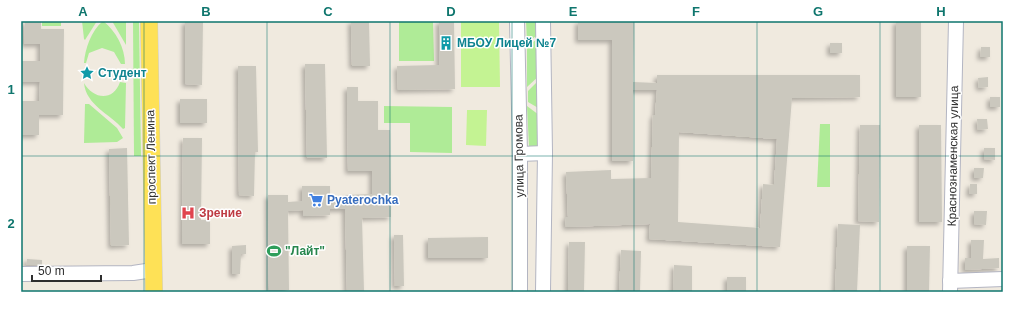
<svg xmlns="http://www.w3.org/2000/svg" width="1024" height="313" viewBox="0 0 1024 313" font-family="Helvetica,sans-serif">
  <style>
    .green { fill: #afeb97 }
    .pitch { fill: #c4f393 }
    .building { fill: #cbc8be; fill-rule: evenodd; filter: url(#shadow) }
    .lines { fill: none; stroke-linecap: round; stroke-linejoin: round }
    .minor-casing { stroke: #b3b5c2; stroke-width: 16 }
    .major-casing { stroke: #cdcdcd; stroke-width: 18 }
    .minor { stroke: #fff; stroke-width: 14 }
    .major { stroke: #fee156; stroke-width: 17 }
    .grid { fill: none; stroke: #0f766e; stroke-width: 1; stroke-opacity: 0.55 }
    .labels { text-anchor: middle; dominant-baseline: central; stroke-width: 3; stroke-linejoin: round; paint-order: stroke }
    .culture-label { font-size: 12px; font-weight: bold; fill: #0d838f; stroke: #fff; text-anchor: start }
    .street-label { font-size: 12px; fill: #2e2e2e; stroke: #fff }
    .shop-label { font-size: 12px; font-weight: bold; fill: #366cbe; stroke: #fff; text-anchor: start }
    .health-label { font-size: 12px; font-weight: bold; fill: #be3a42; stroke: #fff; text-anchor: start }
    .leisure-label { font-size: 12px; font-weight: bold; fill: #27864d; stroke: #fff; text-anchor: start }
    .neatline { fill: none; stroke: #0f766e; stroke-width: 1.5 }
    .grid-label { font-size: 13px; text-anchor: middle; font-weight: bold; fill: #0f766e }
  </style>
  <defs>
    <filter id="shadow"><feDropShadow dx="-3" dy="3" stdDeviation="2" flood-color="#0004"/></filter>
  </defs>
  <rect width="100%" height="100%" fill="#f0eadf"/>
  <g class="green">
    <rect x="42" y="21" width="19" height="5"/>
    <path d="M82 21H97L85 40 84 39Z"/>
    <path d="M103 21C116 31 125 48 125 64H121L114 52 102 48 89 53 86 63H84C85 49 91 31 103 21Z"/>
    <path d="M112 21H126V45Z"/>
    <path d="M133 21H139L141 156H134Z"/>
    <path d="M399 21H433L434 61H399Z"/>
    <path d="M526 21H538V35L527 42Z"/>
    <path d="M539 38 540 75 527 87V46Z"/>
    <path d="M540 79V109L528 102V91Z"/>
    <path d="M120 82 126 83 125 128 123 129C110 114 86 105 84 83 93 99 113 102 120 82Z"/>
    <path d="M85 104H89L117 128 123 138 117 142 84 143Z"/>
    <path d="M384 106 452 107V153L410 152V123H384Z"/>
    <path d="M527 106 539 115 540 145 531 148 529 146Z"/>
    <path d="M820 124H830V187H817Z"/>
  </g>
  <g class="pitch">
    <path d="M461 21H499L500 87H461Z"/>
    <path d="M467 110H487L486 146 466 145Z"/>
  </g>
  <g class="building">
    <path d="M25 21H41V29H64L63 115H39V135H21V101H39L40 82H21V61H40V44H24Z"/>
    <path d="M185 21H203L202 85 185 84Z"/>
    <path d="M351 21H369L370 66H352Z"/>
    <path d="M439 21H454L455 89 398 90 397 66 439 65Z"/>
    <path d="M578 21H634L633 82 657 83V75H860V97L792 98 780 247 649 239 650 224 566 227 565 217H568L566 172 611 170V179L651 178 653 115H655L657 90H633V161H612V40H578ZM679 132 777 139 774 185 763 184 760 228 678 222Z"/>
    <rect x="896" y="21" width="25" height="76"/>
    <rect x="830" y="43" width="12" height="10"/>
    <path d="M981 47H990V57H980Z"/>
    <path d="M305 64H325L327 158H307Z"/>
    <path d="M238 66H256L258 152H255L254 196 239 195Z"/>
    <path d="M988 77V87L979 88 978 78Z"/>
    <path d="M347 87H358V101H378V130H390L391 217 362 218 364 291H347L345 209H330V215L303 216V210L288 211 289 290H269L268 195H288V202L302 201V186H330V199H345V195L372 194V171H348Z"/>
    <rect x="990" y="97" width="10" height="10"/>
    <rect x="180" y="99" width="27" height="24"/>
    <path d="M977 119H987L988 129 978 130Z"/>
    <path d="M860 125H880L879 222 858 221Z"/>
    <path d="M919 125H941L942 222H919Z"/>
    <path d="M183 138H202L201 220H210V244H182Z"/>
    <path d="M127 148 129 245 111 246 109 149Z"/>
    <path d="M984 148H995V160L984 159Z"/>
    <path d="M974 168H984L983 178H974Z"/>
    <path d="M970 184H977V194H969Z"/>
    <path d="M974 211H987L986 225 974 224Z"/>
    <path d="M838 224 860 225 857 292H835Z"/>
    <path d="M394 235H403L404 286H395Z"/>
    <path d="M488 237V258H428V238Z"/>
    <path d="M971 240H984L983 259 999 258V268L965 270V258H971Z"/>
    <path d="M569 242H585L584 292H568Z"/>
    <path d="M246 245V254H241L240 274H232V246Z"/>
    <path d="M907 246H930L929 292H907Z"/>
    <path d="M621 250 641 251 640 292H619Z"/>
    <path d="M27 259 42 260V265H26Z"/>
    <path d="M674 265 692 266V292H673Z"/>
    <rect x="727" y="277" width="19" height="15"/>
  </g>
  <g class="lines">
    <defs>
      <g id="minor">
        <path d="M517 21 520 154V292"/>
        <path d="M543 21 545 153 543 292"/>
        <path d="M520 154 545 153"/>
        <path d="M21 274 133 273 153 270"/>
        <path d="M950 281 1003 279"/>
        <path d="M950 292 956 21"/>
      </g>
      <path id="major" d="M149 21 154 292"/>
    </defs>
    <use href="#minor" class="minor-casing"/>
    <use href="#major" class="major-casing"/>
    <use href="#minor" class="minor"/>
    <use href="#major" class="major"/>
  </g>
  <path class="grid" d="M144 21V292M267 21V292M390 21V292M512 21V292M634 21V292M757 21V292M880 21V292M21 156H1003"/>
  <defs>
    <symbol id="building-bare" viewBox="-9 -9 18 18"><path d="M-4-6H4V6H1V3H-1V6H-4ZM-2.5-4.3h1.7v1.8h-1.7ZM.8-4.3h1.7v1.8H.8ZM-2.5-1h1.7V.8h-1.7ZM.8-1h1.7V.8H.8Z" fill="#0f9aa8" stroke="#fff" stroke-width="2.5" paint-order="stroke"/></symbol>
    <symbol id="sight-bare" viewBox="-9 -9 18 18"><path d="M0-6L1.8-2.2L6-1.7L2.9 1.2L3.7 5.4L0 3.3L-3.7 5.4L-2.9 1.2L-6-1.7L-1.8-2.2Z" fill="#0f9aa8" stroke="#fff" stroke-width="2.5" paint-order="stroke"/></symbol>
    <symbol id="supermarket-bare" viewBox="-9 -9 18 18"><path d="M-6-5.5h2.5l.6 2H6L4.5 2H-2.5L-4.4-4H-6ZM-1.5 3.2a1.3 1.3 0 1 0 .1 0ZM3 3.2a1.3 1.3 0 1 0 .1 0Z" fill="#3f7fe0" stroke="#fff" stroke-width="2.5" paint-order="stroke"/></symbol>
    <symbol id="hospital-bare" viewBox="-9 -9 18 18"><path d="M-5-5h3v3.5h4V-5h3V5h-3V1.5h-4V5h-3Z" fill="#e0444e" stroke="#fff" stroke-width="2.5" paint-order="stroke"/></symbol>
    <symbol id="stadium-bare" viewBox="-9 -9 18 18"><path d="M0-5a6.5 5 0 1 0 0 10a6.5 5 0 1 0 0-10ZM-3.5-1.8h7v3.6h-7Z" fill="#2e9e5b" stroke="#fff" stroke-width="2.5" paint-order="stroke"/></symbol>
  </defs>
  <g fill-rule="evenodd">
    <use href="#building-bare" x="436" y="33" width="20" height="20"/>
    <use href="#sight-bare" x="77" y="63" width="20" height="20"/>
    <use href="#supermarket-bare" x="306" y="190" width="20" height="20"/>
    <use href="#hospital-bare" x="178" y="203" width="20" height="20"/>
    <use href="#stadium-bare" x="264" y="241" width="20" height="20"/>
  </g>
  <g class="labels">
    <g class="culture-label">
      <text x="457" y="43">МБОУ Лицей №7</text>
      <text x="98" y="73">Студент</text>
    </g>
    <g class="street-label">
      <text transform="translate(519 156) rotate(-91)">улица Громова</text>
      <text transform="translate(953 156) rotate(-89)">Краснознаменская улица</text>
      <text transform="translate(151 157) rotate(-91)">проспект Ленина</text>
    </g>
    <g class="shop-label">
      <text x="327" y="200">Pyaterochka</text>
    </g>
    <g class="health-label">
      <text x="199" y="213">Зрение</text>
    </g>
    <g class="leisure-label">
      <text x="285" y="251">"Лайт"</text>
    </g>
  </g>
  <rect width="1024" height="313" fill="none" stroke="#ffffff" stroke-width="44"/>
  <path d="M32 275v6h69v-6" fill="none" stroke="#2e2e2e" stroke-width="2"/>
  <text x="38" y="275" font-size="12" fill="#2e2e2e" stroke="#ffffff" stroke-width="3" paint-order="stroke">50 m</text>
  <rect x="22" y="22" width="980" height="269" class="neatline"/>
  <g class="grid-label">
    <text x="83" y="16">A</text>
    <text x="206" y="16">B</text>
    <text x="328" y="16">C</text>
    <text x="451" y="16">D</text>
    <text x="573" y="16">E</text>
    <text x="696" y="16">F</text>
    <text x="818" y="16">G</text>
    <text x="941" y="16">H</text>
    <text x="11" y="94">1</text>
    <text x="11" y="228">2</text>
  </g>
</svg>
